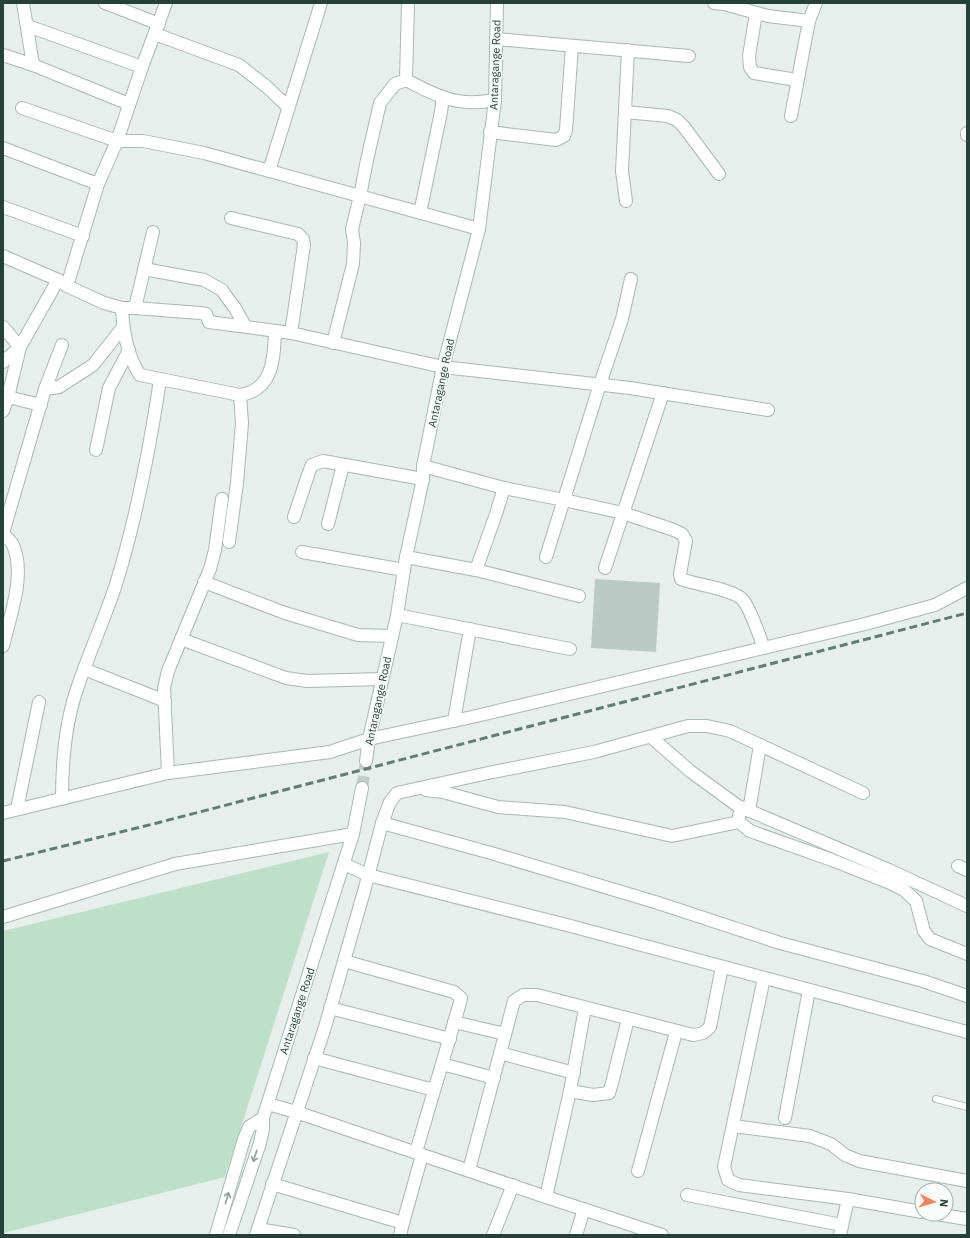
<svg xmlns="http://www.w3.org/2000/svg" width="970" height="1238" font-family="'IBM Plex Sans',sans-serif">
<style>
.green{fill:#bfe0c8}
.building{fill:#bbcac4}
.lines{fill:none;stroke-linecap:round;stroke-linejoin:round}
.secondary-tunnel{stroke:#bfccc8;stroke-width:12;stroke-dasharray:12 6;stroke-linecap:butt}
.lane-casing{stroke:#a8b8b2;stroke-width:8}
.street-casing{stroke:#a8b8b2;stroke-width:14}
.secondary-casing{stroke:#a4bbb3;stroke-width:14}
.lane{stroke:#fff;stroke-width:6}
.street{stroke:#fff;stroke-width:12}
.secondary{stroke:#fff;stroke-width:12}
.rail{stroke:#5f7d75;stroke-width:3;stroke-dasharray:8 4;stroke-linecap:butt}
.oneway{stroke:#92a09c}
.labels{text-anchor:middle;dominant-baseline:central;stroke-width:3.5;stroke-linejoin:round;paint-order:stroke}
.street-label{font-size:11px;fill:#24423a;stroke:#f7fbf9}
</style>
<rect width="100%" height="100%" fill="#e6efeb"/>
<polygon class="green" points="329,852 225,1177 3,1233 3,931"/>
<polygon class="building" points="595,579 660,583 656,652 591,648"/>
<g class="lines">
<polyline class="secondary-tunnel" points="362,788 366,761"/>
<g class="lane-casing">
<polyline id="lane" points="936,1099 967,1107"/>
</g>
<g class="street-casing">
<g id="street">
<polyline points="23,3 33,65"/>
<polyline points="105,3 159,24"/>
<polyline points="714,3 724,4 768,16 809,21"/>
<polyline points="756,13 749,56 750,67 754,73 797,80"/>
<polyline points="28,26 142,67"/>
<polyline points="155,34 239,65 267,87 288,107"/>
<polyline points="496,39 689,56"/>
<polyline points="3,55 33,65 129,104"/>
<polyline points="406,80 408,3"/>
<polyline points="22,108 117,141 142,67 166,3"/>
<polyline points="625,112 668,116 677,120 684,127 719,174"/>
<polyline points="791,116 809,21 816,3"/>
<polyline points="490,132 556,140 564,136 566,130 572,46"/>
<polyline points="967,133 967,135"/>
<polyline points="3,148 98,184 117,141 143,141 204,153 479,229"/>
<polyline points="269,171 321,3"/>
<polyline points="626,201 622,171 628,50"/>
<polyline points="3,207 83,236"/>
<polyline points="420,213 441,112 443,97"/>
<polyline points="231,218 298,234 303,239 304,245 291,333"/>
<polyline points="3,256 58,280 67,286 104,303 122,308 135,308 200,313 206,314 209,322 291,333 443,367 630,388 768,410"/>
<polyline points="144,269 204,280 222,290 226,296 235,308 245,326"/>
<polyline points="67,286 98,184"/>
<path d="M 122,308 C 123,330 127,356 140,375 L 240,395 C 273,390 274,359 275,331"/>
<polyline points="135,308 153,232"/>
<polyline points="3,327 20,347 8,397 3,411"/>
<path d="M 333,343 L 353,264 L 354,243 L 352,229 L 360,196 L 367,160 L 380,103 L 395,84 L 406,80 C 418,86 430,93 443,97 C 459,103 479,103 495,100"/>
<polyline points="3,362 20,347 58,280"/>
<polyline points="45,389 59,387 93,365 123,327"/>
<polyline points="8,397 41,405"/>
<polyline points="96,450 109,388 129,350"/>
<polyline points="423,466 504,488"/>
<polyline points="294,517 309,472 312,465 323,461 423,479"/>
<polyline points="328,524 343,465"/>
<polyline points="3,533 45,389 62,345"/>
<path d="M 3,533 C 6,537 11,541 13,545 C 26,575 10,616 3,646"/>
<polyline points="229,542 237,483 242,423 240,395"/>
<polyline points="302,552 404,570"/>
<path d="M 406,557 L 476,570 L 496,514 L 504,488 L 564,500 L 623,513 L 674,530 L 682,534 L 686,541 L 680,574 L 681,579 C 696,585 734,589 743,600 C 752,612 758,633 764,648"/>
<polyline points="546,557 600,384 622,319 631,279"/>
<polyline points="605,568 663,393"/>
<polyline points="476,570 579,596"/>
<polyline points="204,582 285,613 358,635 392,636"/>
<polyline points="397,615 570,649"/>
<polyline points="181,639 286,678 307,681 382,679"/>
<polyline points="84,669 165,701"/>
<polyline points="454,721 470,629"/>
<polyline points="651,737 690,771 738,806 889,870 967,906"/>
<polyline points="168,773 164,688 168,671 210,569 215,550 222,499"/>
<polyline points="426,790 443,792 498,807 565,812 672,836 739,822"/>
<path d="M 62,799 C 62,761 65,722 78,686 C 90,650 106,616 117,581 C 137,515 150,447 160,380"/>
<polyline points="17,809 39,702"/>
<polyline points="749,811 760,745"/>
<polyline points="3,813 168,773 330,752 369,739 472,717 865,624 935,605 967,588"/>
<polyline points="739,815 739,822 750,831 832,860 890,883 904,890 916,901 924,931 930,939 967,954"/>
<polyline points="382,823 491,853 655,902 780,943 923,981 967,996"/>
<polyline points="344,864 368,875 567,925 967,1032"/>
<polyline points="958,866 967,870"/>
<polyline points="3,917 175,864 353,834"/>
<polyline points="344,961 454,992 461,998 459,1006 416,1152"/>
<polyline points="764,978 724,1167 728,1180 739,1185 848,1199 922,1212"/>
<polyline points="330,1008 450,1039"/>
<polyline points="454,1022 505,1034"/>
<polyline points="500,1053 574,1073"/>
<polyline points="314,1058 434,1090"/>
<polyline points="442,1064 494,1078"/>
<polyline points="570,1091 593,1095 609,1093 612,1083 628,1019"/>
<polyline points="268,1104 296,1112 546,1197 662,1235"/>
<polyline points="785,1118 809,990"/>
<polyline points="733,1126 810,1136 831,1144 845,1155 859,1161 967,1181"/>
<polyline points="469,1170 514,1001 523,995 537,995 693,1035 703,1033 710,1027 722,967"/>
<polyline points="638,1171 676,1032"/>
<polyline points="272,1184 403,1223 422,1155"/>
<polyline points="687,1195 842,1225"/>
<polyline points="546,1197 570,1091 585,1008"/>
<polyline points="936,1214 967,1219"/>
<polyline points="258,1229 294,1235"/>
<polyline points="256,1235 325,1027 365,888 382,823 390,802 397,793 488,773 594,752 688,726 707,726 730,731 863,793"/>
<polyline points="400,1235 403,1223"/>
<polyline points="493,1235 513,1185"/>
<polyline points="576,1235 584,1209"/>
<polyline points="840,1235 848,1199"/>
</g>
</g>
<g class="secondary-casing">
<g id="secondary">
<polyline points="366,761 369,739 397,615 406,557 423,479 423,466 443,367 479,229 495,100 497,3"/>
<polyline points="216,1235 244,1139 249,1127 263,1118"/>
<polyline points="229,1235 260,1143 263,1129 263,1118 353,834 362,788"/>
</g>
</g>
<use href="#lane" class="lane"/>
<use href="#street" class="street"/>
<use href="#secondary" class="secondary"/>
<polyline class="rail" points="3,861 157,823 967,613"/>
</g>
<defs><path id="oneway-shaft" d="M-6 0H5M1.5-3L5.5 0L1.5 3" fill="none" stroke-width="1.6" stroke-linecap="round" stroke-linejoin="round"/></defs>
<g class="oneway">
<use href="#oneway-shaft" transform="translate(255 1156) rotate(108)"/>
<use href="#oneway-shaft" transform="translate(227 1198) rotate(-74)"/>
</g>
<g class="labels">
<g class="street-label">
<text transform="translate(495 65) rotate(-88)">Antaragange Road</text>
<text transform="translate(441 383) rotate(-78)">Antaragange Road</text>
<text transform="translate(378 701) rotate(-78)">Antaragange Road</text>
<text transform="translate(297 1011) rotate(-72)">Antaragange Road</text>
</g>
</g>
<rect width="970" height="1238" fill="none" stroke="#24423a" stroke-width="8"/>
<g transform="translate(934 1202) rotate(96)"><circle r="19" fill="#f7fbf9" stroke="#a3b1ad"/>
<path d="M0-3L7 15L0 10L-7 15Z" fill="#f4845f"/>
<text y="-6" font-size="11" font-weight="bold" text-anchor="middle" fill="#24423a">N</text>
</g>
</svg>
